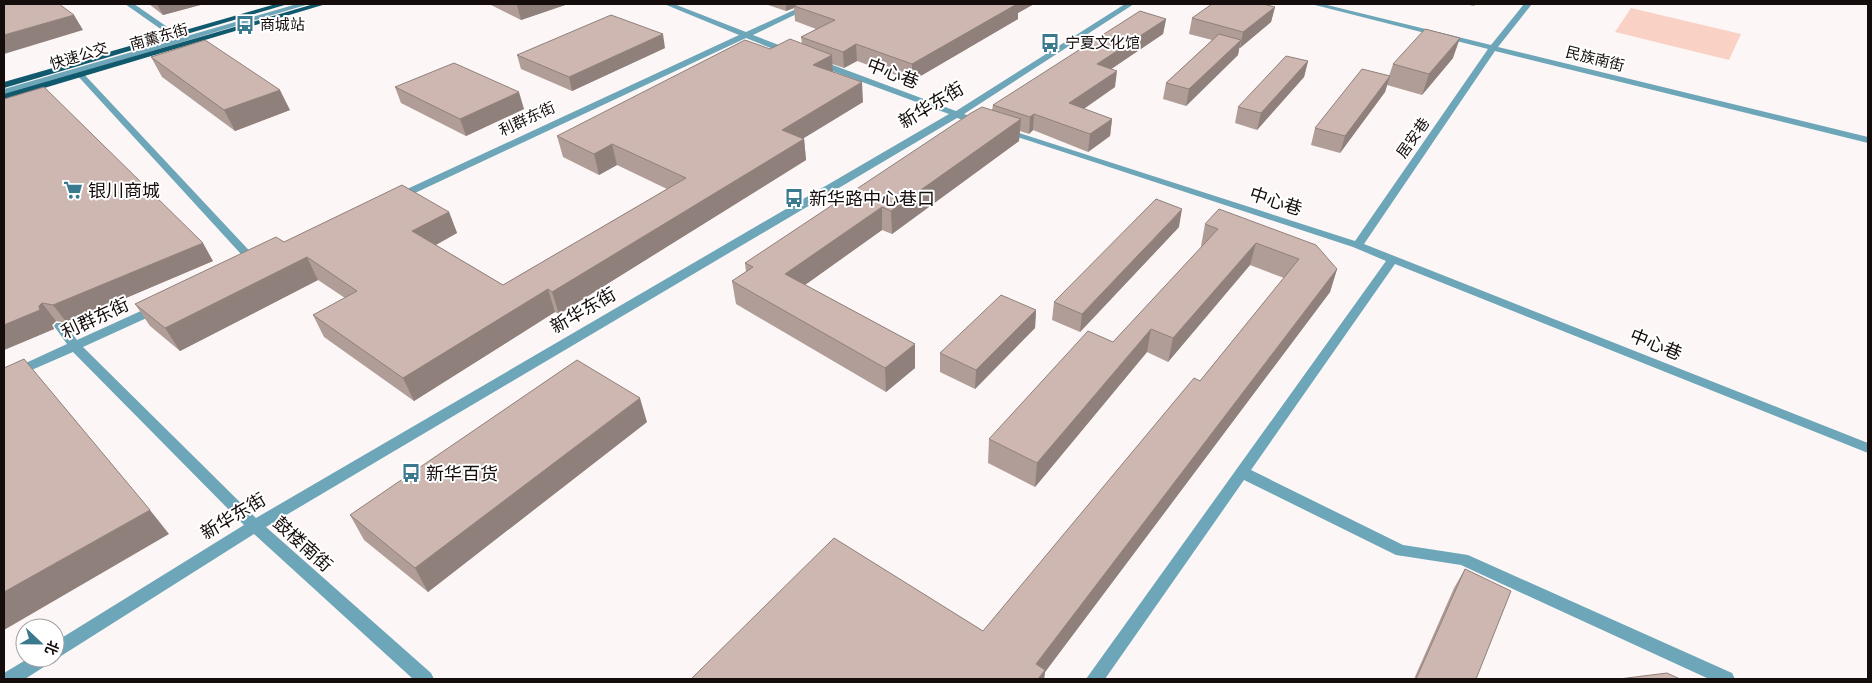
<svg xmlns="http://www.w3.org/2000/svg" width="1872" height="683" font-family="'Work Sans','Noto Sans SC',sans-serif">
<style>
.green{fill:#fad2c5}
.lines{fill:none;stroke-linecap:round;stroke-linejoin:round}
.minor{fill:#6da6b9;fill-rule:evenodd}
.major{fill:#115a6e;fill-rule:evenodd}
.wall{fill:#b09d97}
.shaded-wall{fill:#90807b}
.building{fill:#cdb7b0;stroke:#90807b}
.labels{text-anchor:middle;dominant-baseline:central;stroke-width:4;stroke-linejoin:round;paint-order:stroke}
.far-poi-label{font-size:15px;fill:#150d0b;stroke:#fff;text-anchor:start}
.far-street-label{font-size:15px;fill:#150d0b;stroke:#fff}
.street-label{font-size:18px;fill:#150d0b;stroke:#fff}
.poi-label{font-size:18px;fill:#150d0b;stroke:#fff;text-anchor:start}
</style>
<rect width="100%" height="100%" fill="#fcf7f6"/>
<polygon class="green" points="1631,8 1741,34 1729,60 1615,32"/>
<g class="lines">
<g class="minor">
<polygon points="125,4 134,4 179,35 172,37"/>
<polygon points="297,4 309,4 82,72 259,261 261,263 259,265 251,265 76,74 4,95 4,89"/>
<polygon points="664,4 674,4 746,32 807,4 817,4 753,35 794,51 794,55 788,55 746,38 400,200 392,200 392,196 739,35"/>
<polygon points="1125,4 1134,4 964,114 981,120 981,124 975,124 957,118 266,527 431,673 434,679 413,679 254,534 61,656 55,658 54,658 55,642 244,525 73,352 4,382 4,373 67,344 54,326 56,323 64,323 77,340 154,305 162,305 164,308 162,311 83,347 256,518 949,114 816,65 816,61 822,61 956,111"/>
<polygon points="1311,4 1323,4 1491,45 1524,4 1532,4 1498,47 1868,137 1868,143 1495,51 1364,244 1868,443 1868,453 1395,264 1251,470 1403,545 1468,555 1732,673 1735,679 1709,679 1461,565 1396,555 1244,480 1105,679 1086,679 1386,261 1353,247 999,131 1004,128 1007,129 1355,241 1488,49"/>
<polygon points="29,658 52,658 50,663 25,679 4,679 4,673"/>
</g>
<g class="major">
<polygon points="276,4 288,4 4,88 4,82"/>
<polygon points="314,4 326,4 4,100 4,94"/>
</g>
</g>
<g class="wall">
<polygon points="149,4 204,4 163,15"/>
<polygon points="489,4 568,4 521,20"/>
<polygon points="765,4 1034,4 1018,13 1018,19 912,81 857,61 844,68 832,64 833,72 863,102 804,138 806,160 559,314 555,312 414,401 324,337 313,315 345,298 318,280 180,351 150,326 135,304 284,242 449,212 457,233 436,245 503,285 667,189 617,165 599,175 563,157 557,136 770,49 802,44 801,37 816,29 795,21 794,8 786,11"/>
<polygon points="1465,4 1476,4 1474,6"/>
<polygon points="1275,7 1271,22 1240,48 1239,48 1238,55 1186,106 1163,99 1166,83 1212,40 1189,34 1192,18"/>
<polygon points="1166,19 1163,34 1111,69 1115,87 1084,109 1112,119 1110,136 1088,152 1033,130 1029,134 1020,131 1019,141 892,234 882,230 805,285 915,344 915,368 886,392 736,304 732,281 746,272 745,263 992,110 993,105"/>
<polygon points="665,48 572,91 521,69 517,55"/>
<polygon points="151,57 290,110 235,131 162,77"/>
<polygon points="1453,58 1422,95 1387,85 1385,92 1340,153 1311,145 1315,128 1389,76 1393,64"/>
<polygon points="1308,61 1304,77 1257,130 1235,123 1238,107"/>
<polygon points="395,87 524,109 466,136 401,103"/>
<polygon points="4,99 213,261 67,323 56,321 52,325 54,329 4,350"/>
<polygon points="1205,224 1337,269 1330,292 1045,672 1044,679 691,679 983,631 1200,381 1284,278 1250,265 1168,362 1147,352 1035,487 988,463 989,439 1113,342 1202,247 1201,246"/>
<polygon points="1179,227 1080,332 1052,320 1054,302"/>
<polygon points="1036,310 1035,328 975,389 940,372 940,353"/>
<polygon points="647,422 428,592 364,540 350,515"/>
<polygon points="1465,569 1476,679 1414,679 1454,588"/>
</g>
<g class="shaded-wall">
<polygon points="157,4 204,4 163,15"/>
<polygon points="521,4 568,4 521,20 517,5"/>
<polygon points="786,4 797,4 794,6 794,8 786,11"/>
<polygon points="1012,4 1034,4 1018,13 1018,19 912,81 912,64"/>
<polygon points="1275,7 1271,22 1240,48 1243,32"/>
<polygon points="74,15 83,30 4,54 4,35"/>
<polygon points="1166,19 1163,34 1095,80 1097,64"/>
<polygon points="663,34 665,48 572,91 569,77"/>
<polygon points="1460,38 1453,58 1422,95 1429,74"/>
<polygon points="1241,40 1238,55 1186,106 1189,89"/>
<polygon points="856,44 857,61 844,68 843,52"/>
<polygon points="832,55 833,74 813,65"/>
<polygon points="1308,61 1304,77 1257,130 1261,113"/>
<polygon points="1117,71 1115,87 1067,120 1069,103"/>
<polygon points="1390,76 1385,92 1340,153 1345,136"/>
<polygon points="862,82 863,102 784,150 782,130"/>
<polygon points="280,90 290,110 235,131 224,110"/>
<polygon points="519,92 524,109 466,136 460,119"/>
<polygon points="1034,114 1033,130 1029,134 1030,117"/>
<polygon points="1021,119 1019,141 892,234 891,211"/>
<polygon points="1112,119 1110,136 1088,152 1090,134"/>
<polygon points="804,139 806,160 559,314 552,292"/>
<polygon points="612,144 617,165 599,175 594,154"/>
<polygon points="882,207 882,230 788,297 785,274"/>
<polygon points="1182,209 1179,227 1080,332 1082,314"/>
<polygon points="449,212 457,233 421,253 412,231"/>
<polygon points="203,243 213,261 67,323 53,305"/>
<polygon points="1256,243 1250,265 1168,362 1173,338"/>
<polygon points="307,257 318,280 180,351 165,328"/>
<polygon points="1337,269 1330,292 1045,672 1044,679 1035,679 1036,664"/>
<polygon points="548,289 555,312 414,401 403,378"/>
<polygon points="42,303 56,321 52,325 54,329 4,350 4,325 39,306"/>
<polygon points="1036,310 1035,328 975,389 976,370"/>
<polygon points="1151,329 1147,352 1035,487 1037,463"/>
<polygon points="915,344 915,368 886,392 885,368"/>
<polygon points="640,398 647,422 428,592 415,568"/>
<polygon points="150,510 169,534 4,630 4,592"/>
</g>
<g class="building">
<polygon points="4,4 59,4 74,15 4,35"/>
<polygon points="798,4 1017,4 912,64 856,44 843,52 801,37 835,20 794,6"/>
<polygon points="1212,4 1263,4 1275,7 1243,32 1192,18"/>
<polygon points="1140,11 1166,19 1097,64 1117,71 1069,103 1112,119 1090,134 1034,114 1030,117 993,105"/>
<polygon points="611,15 663,34 569,77 517,55"/>
<polygon points="1425,29 1460,38 1429,74 1393,64"/>
<polygon points="1219,34 1241,40 1189,89 1166,83"/>
<polygon points="790,39 832,55 813,65 862,82 782,130 804,139 552,292 548,289 403,378 313,315 357,291 307,257 165,328 135,304 276,237 284,242 402,185 449,212 412,231 503,285 686,178 612,144 594,154 557,136 745,40 770,49"/>
<polygon points="205,40 280,90 224,110 151,57"/>
<polygon points="1286,56 1308,61 1261,113 1238,107"/>
<polygon points="454,63 519,92 460,119 395,87"/>
<polygon points="1362,69 1390,76 1345,136 1315,128"/>
<polygon points="44,87 203,243 53,305 42,303 39,306 40,310 4,325 4,99"/>
<polygon points="982,107 1021,119 891,211 882,207 785,274 915,344 885,368 732,281 753,267 745,263 971,113"/>
<polygon points="1156,199 1182,209 1082,314 1054,302"/>
<polygon points="1219,209 1316,245 1337,269 1036,664 1045,670 1038,679 691,679 834,538 983,631 1194,378 1200,381 1299,259 1256,243 1173,338 1151,329 1037,463 989,439 1088,331 1113,342 1218,229 1205,224"/>
<polygon points="1001,295 1036,310 976,370 940,353"/>
<polygon points="24,359 150,510 4,592 4,368"/>
<polygon points="577,360 640,398 415,568 350,515"/>
<polygon points="1465,569 1511,591 1476,679 1416,679"/>
<polygon points="1667,673 1680,679 1619,679"/>
</g>
<defs>
<g id="bus-bare" transform="scale(1.5)"><path d="M-5-6H5V4H4V6H2V4H-2V6H-4V4H-5ZM-3.5-4V0h7V-4ZM-3.5 1.2v1.5H-2V1.2ZM2 1.2v1.5H3.5V1.2Z" fill="#3a798e" stroke="#fff" stroke-width="2.5" paint-order="stroke"/></g>
<g id="supermarket-bare" transform="scale(1.5)"><path d="M-6-5.5h2.5l.6 2H6L4.5 2H-2.5L-4.4-4H-6ZM-1.5 3.2a1.3 1.3 0 1 0 .1 0ZM3 3.2a1.3 1.3 0 1 0 .1 0Z" fill="#3a798e" stroke="#fff" stroke-width="2.5" paint-order="stroke"/></g>
</defs>
<g fill-rule="evenodd">
<use href="#bus-bare" x="245" y="25"/>
<use href="#bus-bare" x="1050" y="43"/>
<use href="#supermarket-bare" x="73" y="190"/>
<use href="#bus-bare" x="794" y="198"/>
<use href="#bus-bare" x="411" y="473"/>
</g>
<g class="labels">
<g class="far-poi-label">
<text x="260" y="25">商城站</text>
<text x="1065" y="43">宁夏文化馆</text>
</g>
<g class="far-street-label">
<text transform="translate(159 37) rotate(-16)">南薰东街</text>
<text transform="translate(79 56) rotate(-17)">快速公交</text>
<text transform="translate(1595 59) rotate(14)">民族南街</text>
<text transform="translate(527 119) rotate(-25)">利群东街</text>
<text transform="translate(1413 138) rotate(-55)">居安巷</text>
</g>
<g class="street-label">
<text transform="translate(893 73) rotate(21)">中心巷</text>
<text transform="translate(931 105) rotate(-31)">新华东街</text>
<text transform="translate(1276 201) rotate(18)">中心巷</text>
<text transform="translate(583 310) rotate(-30)">新华东街</text>
<text transform="translate(95 318) rotate(-25)">利群东街</text>
<text transform="translate(1656 344) rotate(22)">中心巷</text>
<text transform="translate(233 516) rotate(-31)">新华东街</text>
<text transform="translate(303 544) rotate(42)">鼓楼南街</text>
</g>
<g class="poi-label">
<text x="88" y="190">银川商城</text>
<text x="809" y="198">新华路中心巷口</text>
<text x="426" y="473">新华百货</text>
</g>
</g>
<rect width="1872" height="683" fill="none" stroke="#150d0b" stroke-width="10"/>
<g transform="translate(40 643) rotate(112)"><circle r="24" fill="#ffffff" stroke="#a19e9d"/>
<path d="M0-4L9 19L0 12L-9 19Z" fill="#3a798e"/>
<text y="-8" font-size="14" font-weight="bold" text-anchor="middle" fill="#150d0b">北</text>
</g>
</svg>
